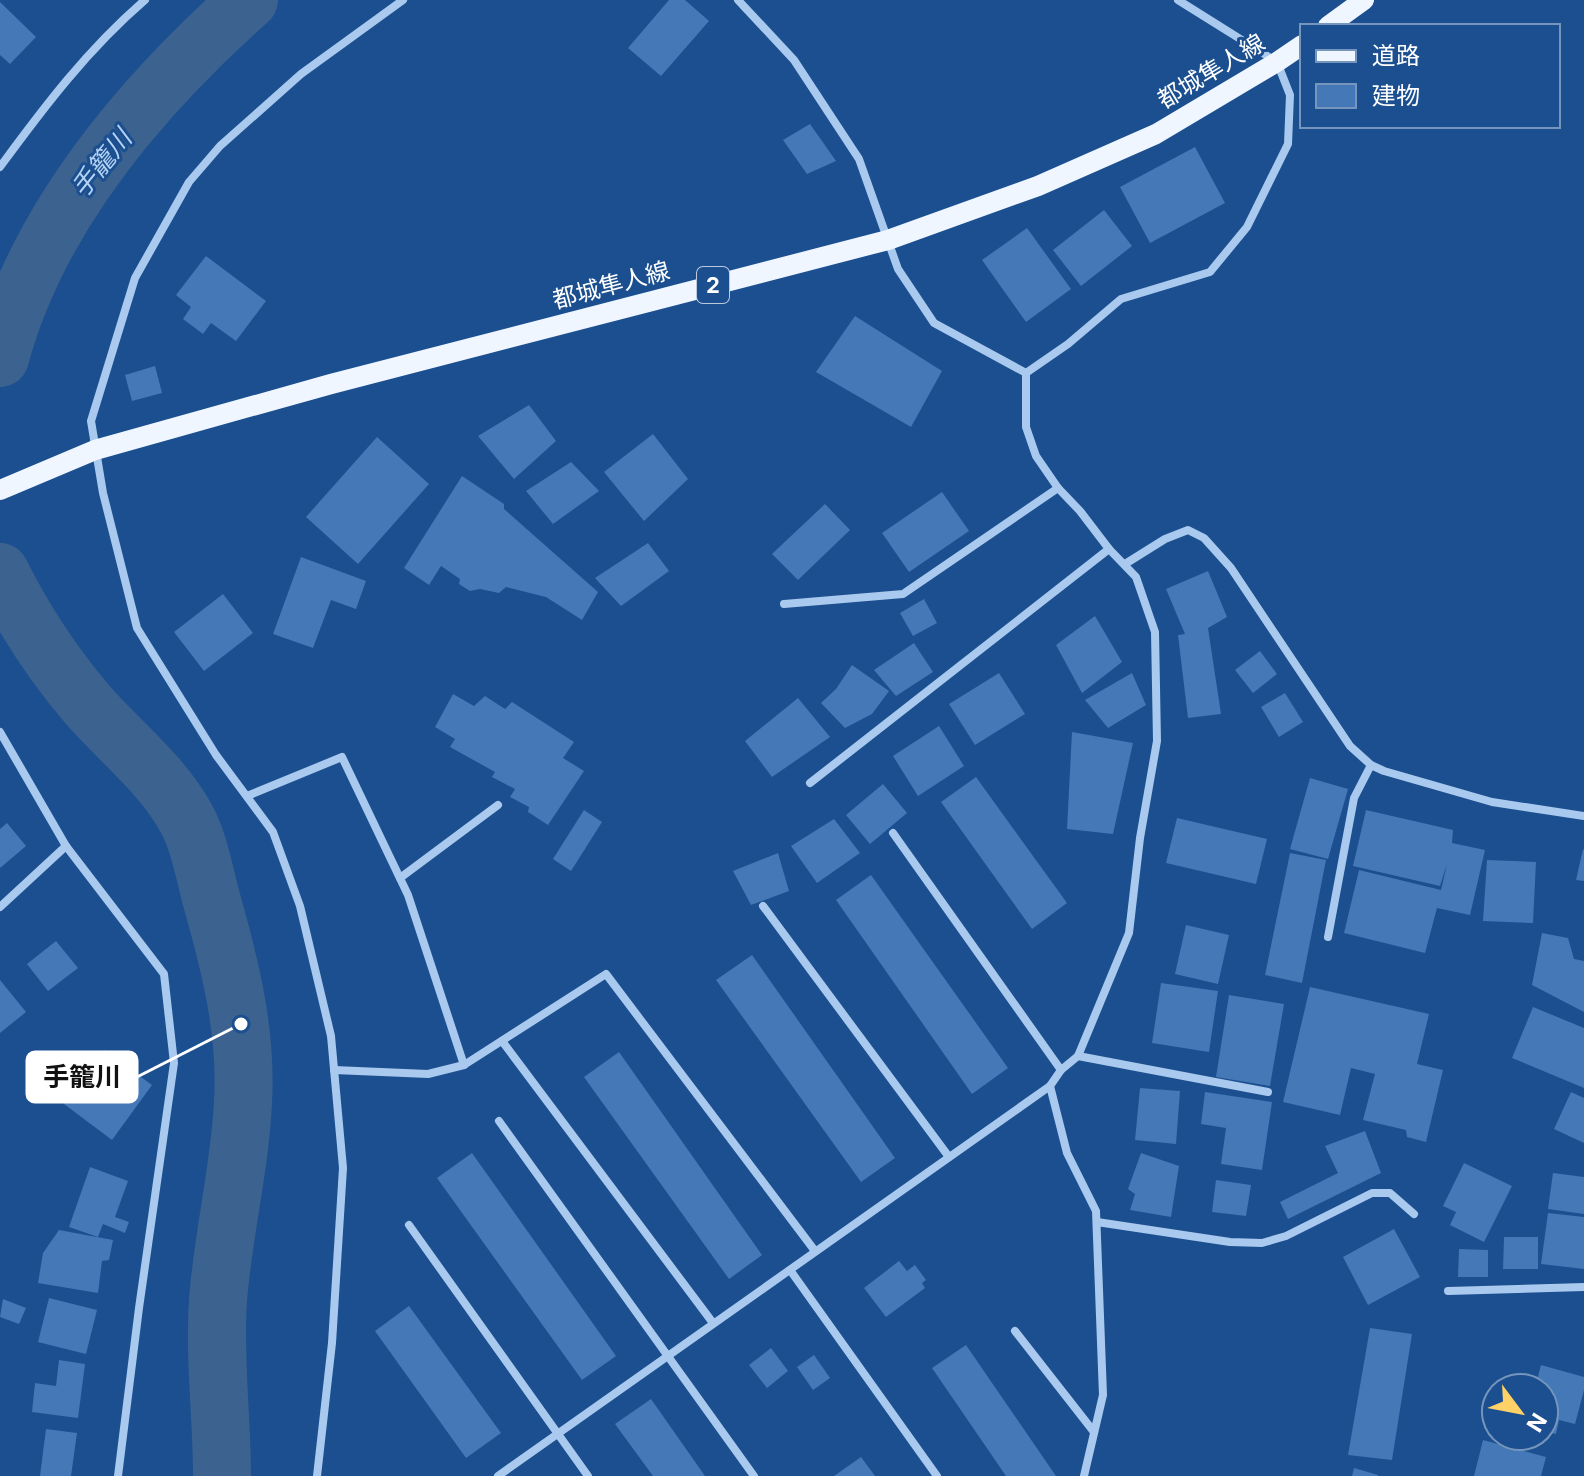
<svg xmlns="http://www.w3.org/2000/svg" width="1584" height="1476" font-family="Inter,'Noto Sans JP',sans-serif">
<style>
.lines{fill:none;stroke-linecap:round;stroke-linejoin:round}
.river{stroke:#3c6290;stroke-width:58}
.building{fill:#4478b7}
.street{stroke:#a9c9ee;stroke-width:8}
.primary{stroke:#f0f6ff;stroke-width:20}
.labels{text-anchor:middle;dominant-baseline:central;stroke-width:6;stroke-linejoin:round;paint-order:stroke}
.shield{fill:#1b4f8f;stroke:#bbcadd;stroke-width:2}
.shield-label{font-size:22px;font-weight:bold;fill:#fff}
.street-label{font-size:24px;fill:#fff;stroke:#1b4f8f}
.water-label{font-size:26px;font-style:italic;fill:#b5d3f5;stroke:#1b4f8f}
.leader{fill:none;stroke:#fff;stroke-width:3}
.callout-dot{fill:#fff;stroke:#1b4f8f;stroke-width:3}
.callout{fill:#fff;stroke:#fff;stroke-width:3}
.callout-label{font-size:26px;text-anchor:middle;font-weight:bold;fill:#111}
</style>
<rect width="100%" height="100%" fill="#1b4f8f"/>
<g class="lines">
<g class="river">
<path d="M 0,358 C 38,216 141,96 249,0"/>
<path d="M 0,572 C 24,620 52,663 87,704 C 119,741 162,774 186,818 C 200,843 205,877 213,905 C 231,969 247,1034 243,1102 C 240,1168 223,1234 218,1300 C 214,1358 222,1418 222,1476"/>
</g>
</g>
<g class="building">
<polygon points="669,0 685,0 709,21 661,76 628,48"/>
<polygon points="0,2 36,37 10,64 0,55"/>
<polygon points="810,124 836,161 807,174 783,140"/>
<polygon points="1195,147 1225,203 1150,243 1120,187"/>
<polygon points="1104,210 1132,246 1081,286 1053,250"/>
<polygon points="1027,228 1071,289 1026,322 982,260"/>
<polygon points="206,256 266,301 236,341 211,323 203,334 183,319 191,307 176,295"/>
<polygon points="855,316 942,371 911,427 816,372"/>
<polygon points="155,366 162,393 132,401 125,375"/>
<polygon points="529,405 556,441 514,479 478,436"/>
<polygon points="653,434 688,479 644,521 604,472"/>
<polygon points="377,437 429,484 358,564 306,517"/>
<polygon points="571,462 599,491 553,524 526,491"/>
<polygon points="462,476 504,504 504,509 598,592 582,620 546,597 506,587 499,593 480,589 470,591 459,584 460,579 441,566 429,585 404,568"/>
<polygon points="942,492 969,531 909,572 882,533"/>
<polygon points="825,504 850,530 798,580 772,554"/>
<polygon points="648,543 669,571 621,606 595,578"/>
<polygon points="301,557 366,581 356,609 331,600 313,648 273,634"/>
<polygon points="1208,571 1227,617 1208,628 1221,714 1188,718 1178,635 1185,634 1166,589"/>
<polygon points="223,594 253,633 204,671 174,632"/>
<polygon points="924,599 937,623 913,636 900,613"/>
<polygon points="1095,616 1122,662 1082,693 1056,645"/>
<polygon points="914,643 933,672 896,696 874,670"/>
<polygon points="1260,651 1277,674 1253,693 1235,670"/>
<polygon points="852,665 889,691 872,714 845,728 821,703 836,689"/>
<polygon points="999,673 1025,714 975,745 949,704"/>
<polygon points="1132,673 1146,705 1108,728 1085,700"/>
<polygon points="1285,693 1303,722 1279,737 1261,707"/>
<polygon points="453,694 474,706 485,696 505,709 512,702 574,742 563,758 584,771 548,825 528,812 529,807 510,797 515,789 492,777 495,772 450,747 455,739 435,727"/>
<polygon points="798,698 830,737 772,777 745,741"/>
<polygon points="939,726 964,766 918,796 893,756"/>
<polygon points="1072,732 1133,743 1113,834 1067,829"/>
<polygon points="976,777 1067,903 1032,929 941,802"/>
<polygon points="1310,778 1348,789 1328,859 1290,849"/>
<polygon points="883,784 907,813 870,844 846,815"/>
<polygon points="584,810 602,822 571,871 553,859"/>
<polygon points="1366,810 1453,830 1452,843 1485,850 1470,915 1437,908 1425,953 1344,933 1359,870 1441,890 1447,864 1440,886 1353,866"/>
<polygon points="1177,818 1267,839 1256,884 1166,863"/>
<polygon points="834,819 860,853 817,883 791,846"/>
<polygon points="7,823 26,846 0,868 0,829"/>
<polygon points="1583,849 1584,850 1584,881 1576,880"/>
<polygon points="778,853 789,891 751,905 733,871"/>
<polygon points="1290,853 1326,860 1302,983 1265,975"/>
<polygon points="1487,860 1536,862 1533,923 1483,921"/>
<polygon points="871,875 1008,1068 972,1094 836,900"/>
<polygon points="1186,925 1229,935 1218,984 1175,974"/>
<polygon points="1542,933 1568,938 1574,959 1584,961 1584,1012 1532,985"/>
<polygon points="56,941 78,968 48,991 27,964"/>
<polygon points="752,955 895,1158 861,1182 716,980"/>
<polygon points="0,980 26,1012 0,1033"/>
<polygon points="1161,983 1218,991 1209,1052 1152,1043"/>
<polygon points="1310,987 1429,1014 1417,1064 1443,1070 1426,1142 1407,1137 1406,1130 1363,1120 1375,1074 1351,1068 1340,1115 1283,1102"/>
<polygon points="1229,995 1284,1004 1270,1086 1216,1077"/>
<polygon points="1533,1007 1584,1028 1584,1088 1512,1058"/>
<polygon points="104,1050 152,1085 112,1140 64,1104"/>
<polygon points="619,1052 762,1255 729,1279 584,1077"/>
<polygon points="1140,1088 1180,1091 1176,1144 1135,1140"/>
<polygon points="1205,1092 1272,1102 1262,1170 1221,1164 1226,1128 1201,1124"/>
<polygon points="1571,1092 1584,1098 1584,1143 1554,1129"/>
<polygon points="1365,1131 1381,1173 1288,1219 1280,1202 1338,1173 1325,1146"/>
<polygon points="472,1153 616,1356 582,1380 437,1178"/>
<polygon points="1141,1153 1179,1166 1171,1217 1130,1210 1135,1194 1128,1189"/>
<polygon points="1464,1163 1512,1186 1484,1242 1450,1225 1456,1212 1443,1206"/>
<polygon points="90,1167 128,1181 115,1217 129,1222 125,1233 103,1224 98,1237 69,1227"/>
<polygon points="1553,1173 1584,1177 1584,1214 1548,1209"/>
<polygon points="1216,1180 1251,1185 1246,1216 1212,1212"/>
<polygon points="1548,1213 1584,1217 1584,1269 1541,1264"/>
<polygon points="1394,1229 1420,1277 1368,1305 1343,1257"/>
<polygon points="59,1230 113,1240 109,1260 102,1261 98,1293 38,1283 43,1253"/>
<polygon points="1504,1237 1538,1237 1538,1269 1503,1269"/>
<polygon points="1459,1249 1488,1250 1488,1277 1458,1277"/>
<polygon points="899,1261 907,1271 915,1265 926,1280 922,1283 925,1288 886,1317 864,1288"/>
<polygon points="49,1298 97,1310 86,1354 38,1342"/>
<polygon points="3,1299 26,1308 19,1324 0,1317"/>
<polygon points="409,1306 501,1433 466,1458 375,1331"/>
<polygon points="1370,1328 1412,1334 1392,1460 1348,1455"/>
<polygon points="966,1345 1056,1476 1006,1476 932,1368"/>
<polygon points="771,1348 788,1371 767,1388 749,1365"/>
<polygon points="814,1355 830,1378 813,1390 797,1367"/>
<polygon points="59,1360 85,1364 78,1418 32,1412 35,1383 56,1386"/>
<polygon points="1541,1365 1584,1377 1584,1390 1575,1424 1559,1420 1556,1434 1544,1431 1544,1388 1535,1388"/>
<polygon points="651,1399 705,1476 653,1476 615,1424"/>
<polygon points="46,1429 77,1433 71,1476 40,1476"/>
<polygon points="1483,1440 1546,1457 1541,1476 1474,1476"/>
<polygon points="861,1457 875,1476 834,1476"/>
<polygon points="1354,1468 1378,1475 1378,1476 1352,1476"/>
</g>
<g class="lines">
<g class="street">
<polyline points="738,0 794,60 859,159 898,269 934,323 1026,373"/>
<path d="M 0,167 C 44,107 88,49 145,0"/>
<polyline points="1125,564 1165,539 1188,530 1204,538 1231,568 1350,746 1371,765 1384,771 1492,802 1584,816"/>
<polyline points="784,604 903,594 1058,488"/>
<polyline points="0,732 66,846 164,974 174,1063 139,1308 118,1476"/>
<polyline points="810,783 1109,549"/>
<polyline points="247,796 342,757 408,895 464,1065"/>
<polyline points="893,833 1061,1070"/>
<polyline points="400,878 498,805"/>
<polyline points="763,906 949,1157"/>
<polyline points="0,907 66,846"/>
<polyline points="1328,937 1354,798 1371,765"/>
<polyline points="502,1041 713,1323"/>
<polyline points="1078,1056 1268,1092"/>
<polyline points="334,1070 428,1074 464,1065 606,974 815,1251"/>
<polyline points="499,1121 754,1476"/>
<polyline points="1097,1222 1230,1242 1262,1243 1286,1236 1372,1193 1390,1193 1414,1214"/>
<polyline points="409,1225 588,1476"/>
<polyline points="790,1270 937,1476"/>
<polyline points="1448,1291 1584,1287"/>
<polyline points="1015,1331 1094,1432"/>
<polyline points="317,1476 332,1343 343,1168 331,1036 300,906 273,832 216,755 137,628 103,493 91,421 135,278 189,182 220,146 301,74 403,0"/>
<polyline points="498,1476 1050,1086"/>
<polyline points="1084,1476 1103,1395 1096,1211 1067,1153 1050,1086 1061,1070 1078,1056 1129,933 1140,838 1157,741 1155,632 1136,577 1109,549 1080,511 1058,488 1036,456 1026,427 1026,373 1068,344 1121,299 1210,272 1247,227 1288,144 1290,95 1277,62 1178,0"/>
</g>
<g class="primary">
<polyline points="1328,26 1364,0"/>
<polyline points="0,490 95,450 331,384 888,240 1038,186 1156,134 1277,62 1302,45"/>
</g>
</g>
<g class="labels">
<rect class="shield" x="697" y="267" width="32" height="36" rx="6"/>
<g class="shield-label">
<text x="713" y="285">2</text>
</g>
<g class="street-label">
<text transform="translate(1211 71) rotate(-31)">都城隼人線</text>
<text transform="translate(611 285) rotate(-15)">都城隼人線</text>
</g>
<g class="water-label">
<text transform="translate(101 163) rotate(-51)">手籠川</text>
</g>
</g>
<path class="leader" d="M241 1024L137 1077"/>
<circle class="callout-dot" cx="241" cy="1024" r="8"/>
<rect class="callout" x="27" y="1052" width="110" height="50" rx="8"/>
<g class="callout-label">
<text x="82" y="1086">手籠川</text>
</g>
<rect x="1300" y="24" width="260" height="104" fill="#1b4f8f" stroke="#7695bc" stroke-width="2"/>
<rect x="1316" y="50" width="40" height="12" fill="#f0f6ff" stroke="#7695bc" stroke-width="2"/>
<text x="1372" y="64" font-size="24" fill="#ffffff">道路</text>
<rect x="1316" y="84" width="40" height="24" fill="#4478b7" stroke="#7695bc" stroke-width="2"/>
<text x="1372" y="104" font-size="24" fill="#ffffff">建物</text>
<g transform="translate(1520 1412) rotate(122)"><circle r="38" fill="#1b4f8f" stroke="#7695bc" stroke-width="2"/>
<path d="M0-6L14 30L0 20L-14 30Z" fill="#ffd166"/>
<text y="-12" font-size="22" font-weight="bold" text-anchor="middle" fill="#ffffff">N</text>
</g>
</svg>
